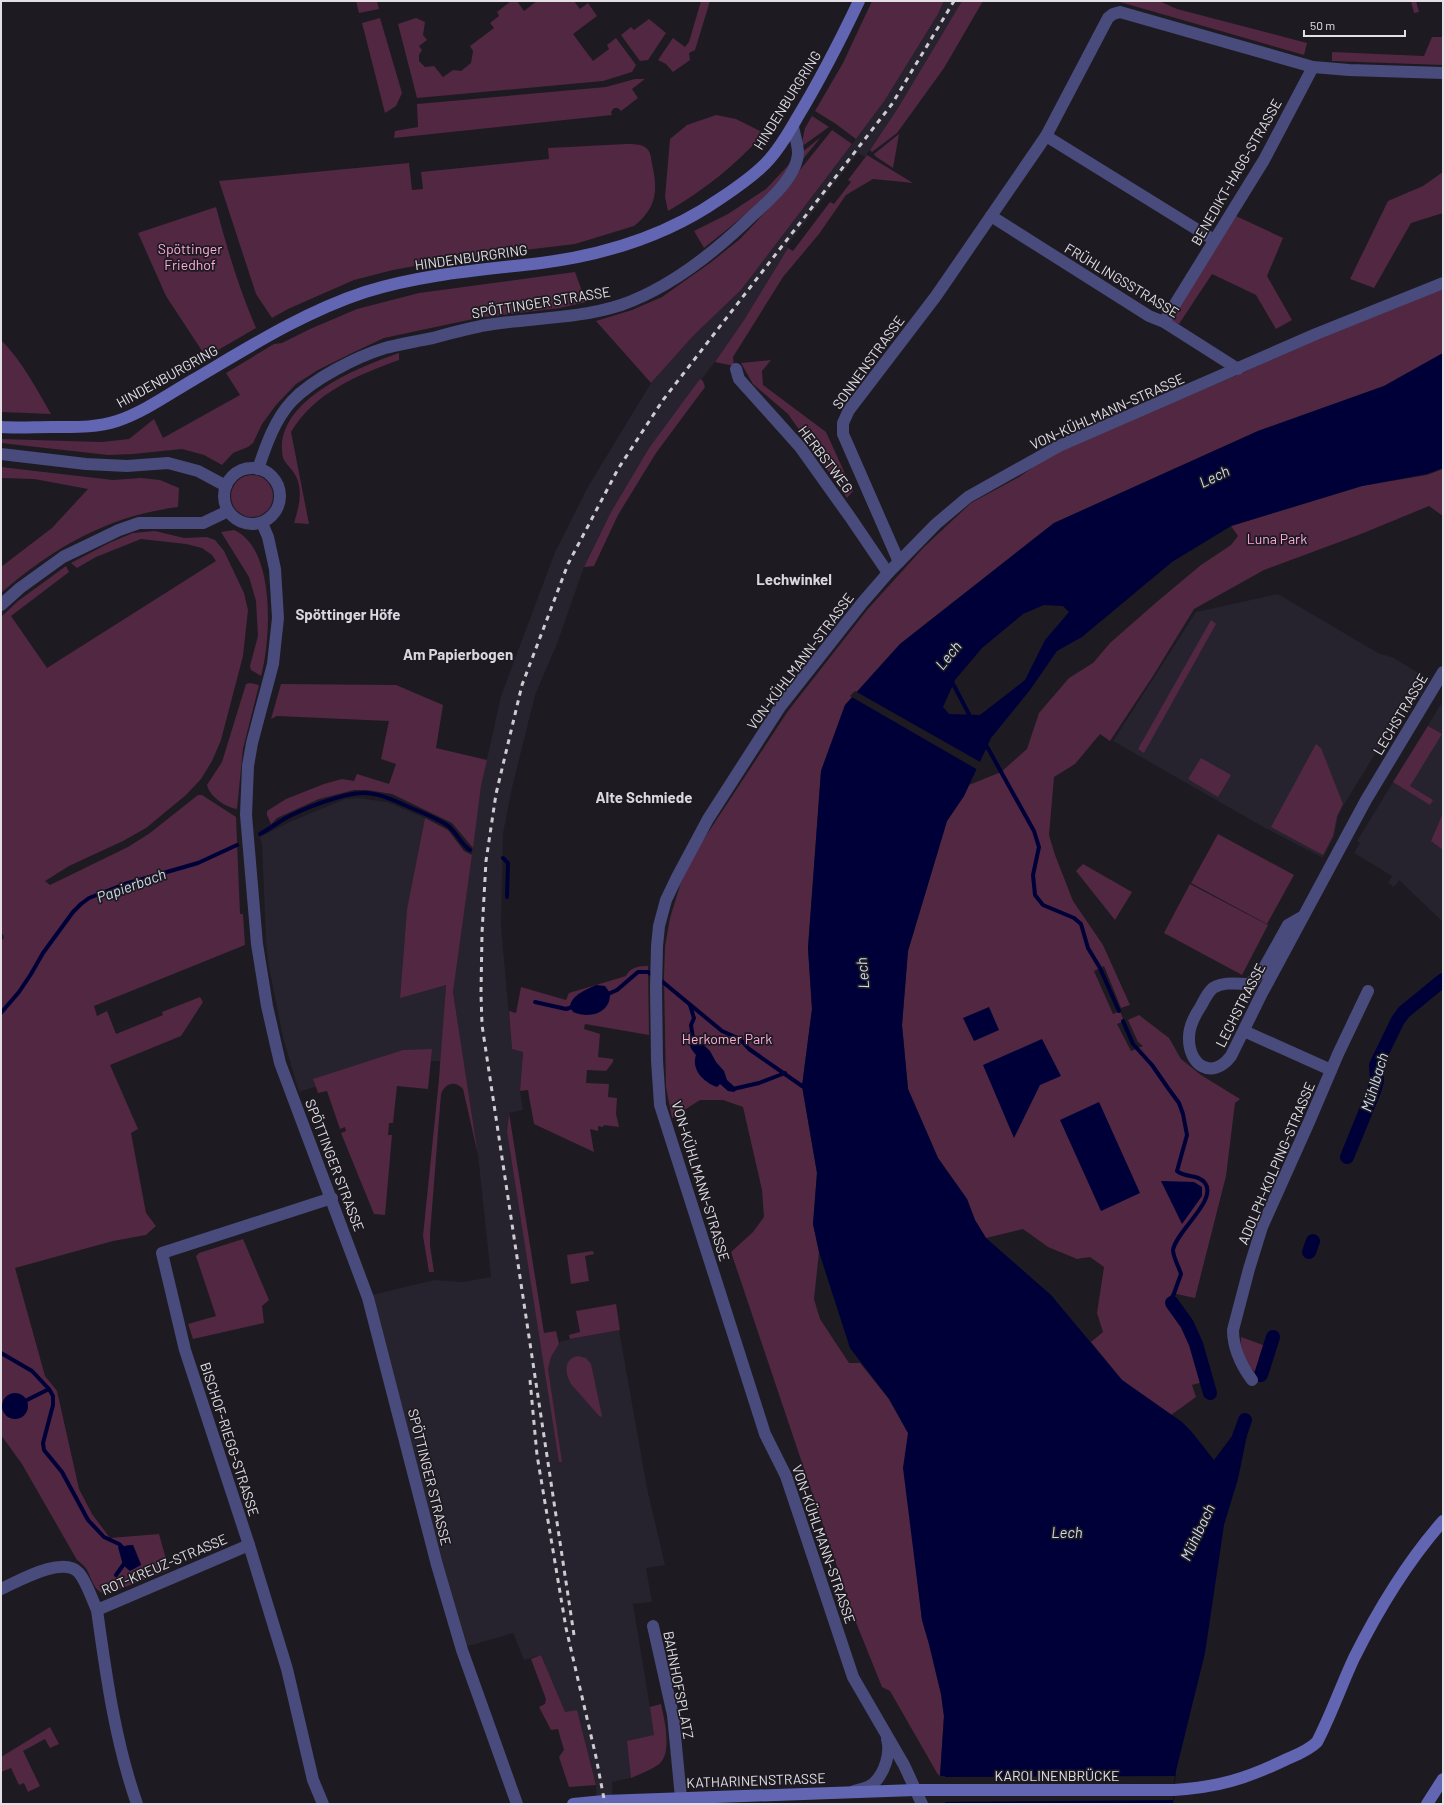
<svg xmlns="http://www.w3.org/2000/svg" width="1444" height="1805" font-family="Barlow,sans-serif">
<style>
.built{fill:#26222e}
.green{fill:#522741;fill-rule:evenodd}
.water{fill:#000038;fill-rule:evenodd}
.pier{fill:#1d1a21}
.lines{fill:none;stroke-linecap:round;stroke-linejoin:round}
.stream{stroke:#000038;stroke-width:4}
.canal{stroke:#000038;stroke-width:14}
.minor{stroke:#484b7b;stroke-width:12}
.secondary{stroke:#6165b2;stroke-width:12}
.rail{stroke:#cdcbd0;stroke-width:3;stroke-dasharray:5 5;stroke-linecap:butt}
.labels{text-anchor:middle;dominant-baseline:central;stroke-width:3.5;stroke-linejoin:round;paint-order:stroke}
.street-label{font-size:14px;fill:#e2e0e5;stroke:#1d1a21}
.park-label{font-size:14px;fill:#ffabdb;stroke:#1d1a21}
.water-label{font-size:15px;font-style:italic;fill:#cedbed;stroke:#1d1a21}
.neighbourhood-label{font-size:15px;font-weight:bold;fill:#d9d6e0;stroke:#1d1a21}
</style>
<rect width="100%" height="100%" fill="#1d1a21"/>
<g class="built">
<polygon points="944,1 962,1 898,108 865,157 858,153 787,246 788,248 744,320 715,362 649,448 611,512 584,567 557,644 535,695 511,792 503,834 501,926 512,1049 523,1051 520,1091 523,1110 509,1113 507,1132 542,1352 551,1357 561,1341 619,1330 647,1488 665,1565 646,1568 652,1602 633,1604 650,1707 661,1704 666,1727 666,1753 659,1764 646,1771 631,1778 612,1782 613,1804 597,1804 596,1785 577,1710 565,1713 541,1655 524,1660 513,1633 465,1647 439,1557 372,1295 434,1280 463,1282 491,1277 478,1155 453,992 481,786 501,696 555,552 589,485 651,383 693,336 741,290 850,147 885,100 938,14"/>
<polygon points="1278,594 1378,653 1394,658 1430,680 1420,696 1398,717 1343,806 1338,816 1334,836 1323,858 1265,828 1113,741 1196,612"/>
<polygon points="1441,704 1443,706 1443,922 1399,880 1394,887 1388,883 1392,876 1354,853 1360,843 1357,841"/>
<polygon points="358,798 387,802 425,818 407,909 400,997 446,984 441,1061 392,1062 299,1092 283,1037 268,962 266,941 262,845 260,837 292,821 345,799"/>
</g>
<g class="green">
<polygon points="356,1 377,1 379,9 359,13"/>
<polygon points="511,1 517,1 524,11 537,1 574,1 580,9 588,3 597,16 573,34 593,61 609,49 607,45 616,38 636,65 632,72 603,81 417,98 398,24 416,18 425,22 423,35 427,40 419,46 422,50 419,55 419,61 425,67 434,66 443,77 453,70 461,71 471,63 473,51 470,46 494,28 490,23 499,16 497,12"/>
<polygon points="701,1 710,1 695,50 689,53 690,60 673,72 666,64 658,60 673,38 685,47 689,42"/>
<polygon points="872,1 944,1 938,14 885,100 856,139 836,124 815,111 843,63"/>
<polygon points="962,1 983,1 944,68 897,133 872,152 870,150 898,108"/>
<polygon points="1121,1 1159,1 1177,9 1307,43 1304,55 1120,2"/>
<polygon points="1411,1 1416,1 1419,12 1414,13"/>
<polygon points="380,18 402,93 396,106 385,113 362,23"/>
<polygon points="649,19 666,33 648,60 640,61 621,35 631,27 634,30"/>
<polygon points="1432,37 1443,37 1443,65 1332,61 1332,52 1424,56"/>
<polygon points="635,79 645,79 632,89 638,98 621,111 618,108 614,108 611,112 612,115 394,138 395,131 418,127 417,104 606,87"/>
<path d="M 716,115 L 736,119 L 764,133 C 736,165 704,190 668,211 L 665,197 L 670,139 L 687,125 Z"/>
<polygon points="812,116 829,127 801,147 805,128"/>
<polygon points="832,130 852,144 741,290 693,336 651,383 596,321 632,310 662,297 710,263 740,239 771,206"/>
<polygon points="899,134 893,168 875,156 874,154"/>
<polygon points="821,137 799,164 801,153"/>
<path d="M 627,144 C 633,144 640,144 645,147 C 651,151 651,158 652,164 C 658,190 657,208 634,226 L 575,244 L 458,258 L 393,270 L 354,280 L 288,309 L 272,318 L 256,294 L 219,181 L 409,163 L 412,190 L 423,189 L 421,172 L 549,159 L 548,148 Z"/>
<polygon points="867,155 913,183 873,179 846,195 819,234 783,277 733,357 734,366 715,362 744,320 788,248 793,251 830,202 834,204 851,182 848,180"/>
<path d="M 796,157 C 790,181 725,231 704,248 L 694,231 L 728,214 L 766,189 Z"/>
<polygon points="1443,172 1443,213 1411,223 1374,288 1350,279 1388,201 1423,186"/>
<path d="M 216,207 C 227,248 239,289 256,328 L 206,357 L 166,296 L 138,233 Z"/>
<polygon points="1236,216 1283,238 1267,276 1292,320 1276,329 1256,295 1212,274 1179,324 1171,320"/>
<polygon points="575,272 586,302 560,308 478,318 384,338 352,353 318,370 296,384 276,405 262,424 253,443 248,447 233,453 222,465 204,455 182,449 133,454 108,455 1,443 1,439 102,442 129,439 154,419 163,438 240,395 226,373 274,344 282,343 310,329 357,309 419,293"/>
<polygon points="1443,288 1443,353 1384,386 1258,431 1054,523 900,644 845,705 821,771 808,948 812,1009 802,1086 817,1173 813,1224 819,1252 814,1299 820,1319 849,1363 860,1363 889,1399 908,1433 915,1558 922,1620 929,1644 941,1694 944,1716 940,1776 937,1773 890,1691 882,1687 855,1620 731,1252 753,1232 764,1217 762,1190 743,1107 723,1100 700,1100 672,1118 666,1087 664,977 665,947 670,918 682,879 694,854 788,711 867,610 924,547 971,503 1019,477 1056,451 1240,374 1318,338"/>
<path d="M 1,340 C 22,361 36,388 51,414 L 1,412 Z"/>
<path d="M 399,353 L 399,360 C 358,375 315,392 291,432 L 309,524 L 294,523 C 299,507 304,488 294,473 C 291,468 285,463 283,458 C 271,401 359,367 399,353 Z"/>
<polygon points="771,360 762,371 763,385 826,432 853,491 847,498 788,414 753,384 741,363"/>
<polygon points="700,379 703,381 705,387 656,453 618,515 594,566 584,567 611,512 649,448"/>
<path d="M 1,467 L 113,480 L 141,478 L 160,480 L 179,488 L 178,507 C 108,516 54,547 1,593 L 1,567 L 52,528 L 88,489 L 34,479 L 1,478 Z"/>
<polygon points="1443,469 1443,516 1429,506 1361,534 1264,570 1194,609 1153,676 1110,741 1100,734 1075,764 1054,777 1049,835 1055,855 1073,901 1103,945 1130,1005 1121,1008 1104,966 1094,971 1113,1014 1120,1011 1124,1021 1117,1024 1131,1051 1143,1046 1138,1042 1128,1020 1139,1015 1169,1038 1181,1059 1201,1075 1240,1099 1235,1103 1226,1176 1195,1298 1172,1293 1168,1299 1186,1325 1195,1345 1203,1382 1192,1385 1196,1397 1171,1415 1122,1380 1091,1342 1103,1332 1097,1313 1104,1267 1090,1257 1077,1259 1048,1247 1023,1229 986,1238 975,1220 967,1199 938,1158 908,1089 902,1025 908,951 947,821 964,796 969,785 1001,772 1027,749 1039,713 1069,678 1093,663 1110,643 1159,600 1201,565 1231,545 1238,536 1231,526 1362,486 1427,475"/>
<circle cx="252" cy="496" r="21"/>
<path d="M 234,530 C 276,548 271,640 261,676 L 251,670 L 250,666 L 258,636 L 256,601 L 249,577 L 221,532 Z"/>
<path d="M 155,531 L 184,538 L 207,537 L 215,540 L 224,551 L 244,593 L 248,610 L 243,656 L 221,740 L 212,761 L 201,779 L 186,795 L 146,828 L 123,841 L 69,866 L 45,881 L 50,885 L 128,847 L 150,833 L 198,795 L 202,795 L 236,817 L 240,914 L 243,914 L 245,945 L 94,1006 L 97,1016 L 107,1011 L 116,1034 L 163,1015 L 162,1012 L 200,997 L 203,1002 L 181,1036 L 110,1065 L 138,1129 L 131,1133 L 146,1213 L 156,1226 L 146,1235 L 113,1241 L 15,1268 L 45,1376 L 57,1391 L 79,1489 L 92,1514 L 110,1538 L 159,1534 L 169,1570 L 107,1594 C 94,1593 92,1579 87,1570 C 85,1566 81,1563 77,1560 L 22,1464 L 1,1435 L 1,941 L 4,938 L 3,934 L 1,935 L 1,617 L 18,601 L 66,566 L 69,572 L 11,616 L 47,668 L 216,561 L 212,555 L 202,548 L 186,544 L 141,539 L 96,557 L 77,568 L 71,563 L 111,542 L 133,533 ZM 126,1545 L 133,1545 L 141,1564 L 140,1566 Z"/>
<polygon points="1211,620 1216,624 1144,753 1138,749"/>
<path d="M 250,683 L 259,685 L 243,749 L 237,809 C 225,807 210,797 207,785 L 222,762 L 246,684 Z"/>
<polygon points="281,684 396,685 443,705 436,748 487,760 481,786 473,848 452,823 392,794 367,790 354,790 319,799 277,818 271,824 267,815 267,811 286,799 324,784 342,779 354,781 357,774 389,784 396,764 381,759 389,721 277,716 271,719"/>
<polygon points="1428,726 1442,734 1410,786 1433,800 1430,805 1393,782"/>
<polygon points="1316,744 1321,748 1343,804 1337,816 1333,836 1323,855 1271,827"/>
<polygon points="1201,758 1231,775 1218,797 1188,779"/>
<polygon points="1443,813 1443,850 1431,841"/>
<path d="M 425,818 L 448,830 L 464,851 L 472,855 L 453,992 L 478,1155 L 463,1089 C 455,1080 445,1083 441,1094 L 430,1234 L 430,1246 L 434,1272 L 429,1272 L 423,1236 L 439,1079 L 446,985 L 400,998 L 407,909 Z"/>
<polygon points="1218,834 1294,875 1267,924 1191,883"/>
<polygon points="1083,864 1132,892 1115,920 1076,871"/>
<polygon points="1190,884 1268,925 1242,975 1164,933"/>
<path d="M 648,966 L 649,1035 L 585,1024 L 584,1029 L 600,1034 L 598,1057 L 613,1059 L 613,1062 L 606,1071 L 587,1070 L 586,1083 L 609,1084 L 608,1097 L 617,1098 L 616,1114 L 619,1127 L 604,1125 L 603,1127 L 598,1126 L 598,1131 L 590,1129 L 594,1152 L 534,1124 L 528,1090 L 520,1091 L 523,1052 L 512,1049 L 509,1011 L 516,1013 L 521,987 L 566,1000 L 569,993 L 626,976 C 630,967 639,966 648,966 Z"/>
<polygon points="432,1049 428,1089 397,1086 393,1123 389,1123 388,1135 392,1135 385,1215 374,1214 341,1133 346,1131 345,1127 340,1129 327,1091 318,1093 313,1079 403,1050"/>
<polygon points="509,1113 544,1333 556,1331 559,1344 551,1357 548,1369 562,1462 559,1462 507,1132"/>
<polygon points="243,1239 269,1300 262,1306 264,1323 193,1339 188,1324 216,1316 196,1256 199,1253"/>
<polygon points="593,1251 594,1254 585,1256 589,1281 571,1284 567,1255"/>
<polygon points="616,1304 620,1330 570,1339 569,1335 580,1332 576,1311"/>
<path d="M 1241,1337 L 1263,1345 L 1255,1372 C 1246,1363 1240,1350 1241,1337 Z"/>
<path d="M 578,1356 L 586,1358 L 591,1364 L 602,1416 L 600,1417 L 571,1384 C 565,1373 563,1359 578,1356 Z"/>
<polygon points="541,1655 565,1712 577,1710 596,1785 569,1787 559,1757 564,1750 558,1729 551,1730 539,1707 545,1704 546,1699 531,1659"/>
<path d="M 661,1704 C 664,1719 673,1753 659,1764 C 651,1770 640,1774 631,1778 L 627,1741 L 654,1735 L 650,1707 Z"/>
<polygon points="50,1727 59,1744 50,1748 45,1739 23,1751 40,1786 28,1792 24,1783 19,1785 11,1768 1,1772 1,1757"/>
</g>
<g class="water">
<path d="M 1443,353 L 1443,468 L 1427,474 L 1362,486 L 1231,526 L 1172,562 L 1082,637 L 1057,651 L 1030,690 L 991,738 L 964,796 L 947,821 L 908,951 L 902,1025 L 908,1089 L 938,1158 L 967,1199 L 975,1220 L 986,1238 L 1051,1295 L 1122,1380 L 1182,1422 L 1191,1431 L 1214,1460 L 1232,1436 L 1234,1430 L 1247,1435 L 1238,1479 L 1224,1525 L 1205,1653 L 1176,1771 L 1173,1804 L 945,1804 L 945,1776 L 940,1776 L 944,1716 L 941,1694 L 929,1644 L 922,1620 L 903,1468 L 908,1433 L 889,1399 L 850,1348 L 819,1252 L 813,1224 L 817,1173 L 802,1086 L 812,1009 L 808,948 L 821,771 L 845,705 L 900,644 L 1054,523 L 1258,431 L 1384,386 ZM 1044,605 L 1063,606 L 1069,612 L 1045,640 L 1025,680 L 980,715 L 949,714 L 943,707 L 955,680 L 982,648 L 1023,614 Z"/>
<path d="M 596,985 L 605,986 L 610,993 C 611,1014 589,1019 573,1012 L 570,1006 C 573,994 586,990 596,985 Z"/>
<polygon points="989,1007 999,1030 974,1041 963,1018"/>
<path d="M 692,1034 L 710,1051 L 716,1062 L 724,1071 L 727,1080 L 737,1089 L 734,1092 L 728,1091 L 720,1084 L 717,1087 C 703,1082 691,1069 696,1055 C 690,1048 687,1043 692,1034 Z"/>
<polygon points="1042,1039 1061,1076 1040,1085 1014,1138 983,1065"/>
<polygon points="1099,1102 1140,1193 1101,1211 1060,1120"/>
<polygon points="1161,1181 1194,1182 1202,1187 1202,1196 1182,1224"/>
<circle cx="15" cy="1406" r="13"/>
<polygon points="133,1545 141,1565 130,1571 123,1565 118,1547"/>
</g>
<g class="pier">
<polygon points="855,691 982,763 978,770 850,696"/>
<polygon points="1175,1776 1173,1800 943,1802 943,1778 939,1777"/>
</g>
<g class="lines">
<g class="stream">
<polyline points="951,680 971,718"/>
<polyline points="985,743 1034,831 1039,847 1033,875 1035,895 1043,905 1074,918 1081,924 1088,948 1100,968 1119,1011"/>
<path d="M 260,834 C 269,829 276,824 284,819 C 302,809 345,792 365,793 C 382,794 396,801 411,808 C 423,813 436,818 447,825 C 457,832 460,844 470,850"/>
<polyline points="503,858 508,863 507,897"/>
<polyline points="606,995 617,990 638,972 648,972 664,983 722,1031 740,1039 749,1049 802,1086 807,1086"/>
<polyline points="535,1002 566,1009 576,1006"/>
<polyline points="690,1005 694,1018 691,1025 693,1038"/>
<polyline points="1,1013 19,992 31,974 43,953 73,912 81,904 89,898 125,884 198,863 237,845"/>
<path d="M 1123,1021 L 1133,1044 L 1152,1065 L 1168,1088 L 1179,1103 L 1183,1114 L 1187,1135 L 1177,1171 C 1185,1178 1199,1174 1205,1183 C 1218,1200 1176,1231 1173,1250 C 1173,1257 1179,1267 1181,1274 L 1172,1299 L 1172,1303"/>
<polyline points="731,1087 733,1089 759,1083 785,1073"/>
<polyline points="1,1353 32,1371 49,1389 53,1396 53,1405 43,1443 44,1450 62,1472 88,1520 104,1537 119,1544 124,1549"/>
<polyline points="27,1400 49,1389"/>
<polyline points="116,1575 126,1561"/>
</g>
<g class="canal">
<polyline points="1347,1157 1374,1091 1377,1081 1376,1065 1398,1020 1404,1012 1443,980"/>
<polyline points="1309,1252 1313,1241"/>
<polyline points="1172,1303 1187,1324 1196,1344 1210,1393"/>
<polyline points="1261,1375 1273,1337"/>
<polyline points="1235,1449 1245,1420"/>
</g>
<g class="minor">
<polyline points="1313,67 1349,70 1443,73"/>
<polyline points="1046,136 1214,240"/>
<polyline points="991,216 1149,316 1164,322 1238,369"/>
<polyline points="736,369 739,379 800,447 850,517 888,573"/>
<polyline points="1,454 86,464 127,466 168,463 198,471 226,486"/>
<circle cx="252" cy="496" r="28"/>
<path d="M 258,469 C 266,445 275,419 292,401 C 313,379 356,357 385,348 C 401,344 417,341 433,338 C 451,333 469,328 487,325 C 531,318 578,319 621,305 C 670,288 715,252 752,216 C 769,201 797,176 798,153 C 798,144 794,134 793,126"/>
<polyline points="262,523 268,537 275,569 278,618 273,664 252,743 248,766 246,815 257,944 267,1006 280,1063 368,1298 437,1565 462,1650 517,1804"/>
<polyline points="899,562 843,434 843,423 849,410 936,296 1046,136 1108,18 1113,14 1120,12 1313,67 1264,160 1164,322"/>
<polyline points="1,605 20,588 63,557 119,530 139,523 203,523 228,511"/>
<path d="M 1302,917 L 1288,925 L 1264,968 L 1250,984 C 1238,984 1224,981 1213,988 C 1208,992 1204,1000 1201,1006 C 1195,1015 1189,1026 1189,1037 C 1188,1065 1212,1081 1231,1056 L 1261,995 L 1366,800 L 1443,672"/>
<polyline points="1244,1031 1331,1070"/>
<path d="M 1252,1380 C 1241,1365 1233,1349 1233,1330 L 1249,1269 L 1262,1227 L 1309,1122 L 1338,1054 L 1368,991"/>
<path d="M 1,1589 C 19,1581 63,1555 79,1573 C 86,1581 92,1599 97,1610 L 249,1545"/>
<path d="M 97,1610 C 106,1675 115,1741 137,1804"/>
<polyline points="653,1626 673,1715 681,1798"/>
<path d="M 854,1791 C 861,1789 869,1788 874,1783 C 885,1772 891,1753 887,1739"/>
<polyline points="323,1804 313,1780 287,1669 249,1545 185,1350 162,1253 332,1198"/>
<polyline points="922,1804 904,1765 853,1677 786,1476 765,1434 660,1105 657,1060 656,988 657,946 659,926 666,900 677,877 708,819 780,707 862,603 888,573 936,524 968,497 1059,446 1316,334 1443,283"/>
</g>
<g class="secondary">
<path d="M 1,427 C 18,428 35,427 52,427 C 74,427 96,428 117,421 C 144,412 169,394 193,380 C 249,347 304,312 365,292 C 422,274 482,270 541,263 C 604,255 668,235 721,198 C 736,188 752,177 765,164 C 778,151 788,134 797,118 C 820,80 840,41 859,1"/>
<path d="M 573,1804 L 604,1801 L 915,1790 L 1174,1790 C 1219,1787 1245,1779 1285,1760 C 1296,1755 1308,1751 1317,1742 C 1331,1715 1341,1686 1354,1658 C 1379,1608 1406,1563 1443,1521"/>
<polyline points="1427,1804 1443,1779"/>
</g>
<g class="rail">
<polyline points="530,1380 537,1455 566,1628 596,1757 605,1804"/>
<polyline points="574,1635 482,1025 481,994 482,933 486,861 496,794 522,685 568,564 618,469 663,400 892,104 954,1"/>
</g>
</g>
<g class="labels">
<g class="street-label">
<text transform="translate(787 100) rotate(-58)">HINDENBURGRING</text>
<text transform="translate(1236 172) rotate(-60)">BENEDIKT-HAGG-STRASSE</text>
<text transform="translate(471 257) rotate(-8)">HINDENBURGRING</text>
<text transform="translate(1122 280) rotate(31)">FRÜHLINGSSTRASSE</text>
<text transform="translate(541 302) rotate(-9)">SPÖTTINGER STRASSE</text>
<text transform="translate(868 362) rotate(-54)">SONNENSTRASSE</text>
<text transform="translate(167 376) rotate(-29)">HINDENBURGRING</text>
<text transform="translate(1107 411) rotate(-24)">VON-KÜHLMANN-STRASSE</text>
<text transform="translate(826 459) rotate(53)">HERBSTWEG</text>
<text transform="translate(800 661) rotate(-53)">VON-KÜHLMANN-STRASSE</text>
<text transform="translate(1400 714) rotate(-59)">LECHSTRASSE</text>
<text transform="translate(1240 1005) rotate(-63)">LECHSTRASSE</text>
<text transform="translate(1276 1163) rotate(-67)">ADOLPH-KOLPING-STRASSE</text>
<text transform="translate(335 1165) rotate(69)">SPÖTTINGER STRASSE</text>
<text transform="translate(701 1181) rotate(73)">VON-KÜHLMANN-STRASSE</text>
<text transform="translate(230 1439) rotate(72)">BISCHOF-RIEGG-STRASSE</text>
<text transform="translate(430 1477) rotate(76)">SPÖTTINGER STRASSE</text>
<text transform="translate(824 1544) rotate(71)">VON-KÜHLMANN-STRASSE</text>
<text transform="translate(164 1564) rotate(-23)">ROT-KREUZ-STRASSE</text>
<text transform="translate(679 1685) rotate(79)">BAHNHOFSPLATZ</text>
<text x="1057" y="1775">KAROLINENBRÜCKE</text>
<text transform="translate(756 1780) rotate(-2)">KATHARINENSTRASSE</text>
</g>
<g class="park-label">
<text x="190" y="248">Spöttinger<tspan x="190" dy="16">Friedhof</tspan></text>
<text x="1277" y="538">Luna Park</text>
<text x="727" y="1038">Herkomer Park</text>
</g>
<g class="water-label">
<text transform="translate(1214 476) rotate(-26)">Lech</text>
<text transform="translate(948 655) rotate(-51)">Lech</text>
<text transform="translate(131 885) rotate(-20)">Papierbach</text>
<text transform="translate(862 973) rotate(-95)">Lech</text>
<text transform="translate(1374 1082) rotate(-73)">Mühlbach</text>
<text x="1067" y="1532">Lech</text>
<text transform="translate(1197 1532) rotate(-65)">Mühlbach</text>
</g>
<g class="neighbourhood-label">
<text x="794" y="579">Lechwinkel</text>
<text x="348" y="614">Spöttinger Höfe</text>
<text x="458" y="654">Am Papierbogen</text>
<text x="644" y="797">Alte Schmiede</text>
</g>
</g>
<rect width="1444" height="1805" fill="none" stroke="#e2e0e5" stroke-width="4"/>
<path d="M1304 30v6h101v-6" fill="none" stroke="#e2e0e5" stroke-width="2"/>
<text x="1310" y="30" font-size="12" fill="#e2e0e5" stroke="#1d1a21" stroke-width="3" paint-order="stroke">50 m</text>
</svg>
